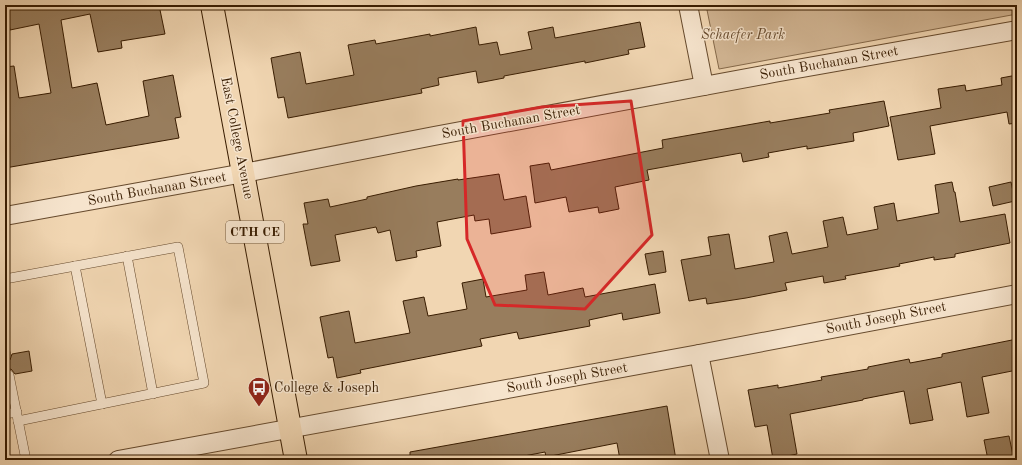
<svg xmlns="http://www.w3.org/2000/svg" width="1022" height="465" font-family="'Old Standard TT',serif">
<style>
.green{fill:#d2b694;stroke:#85694a}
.building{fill:#987d5d;stroke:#381c01}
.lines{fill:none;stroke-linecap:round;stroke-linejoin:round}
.lane-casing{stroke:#664a2d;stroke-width:10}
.street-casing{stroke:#664a2d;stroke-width:20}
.primary-casing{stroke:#381c01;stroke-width:24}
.lane{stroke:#f6e4cd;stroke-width:9}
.street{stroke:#f6e4cd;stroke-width:18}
.primary{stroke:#f1d6b2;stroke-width:22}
.marked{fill:#d62828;fill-opacity:0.2;stroke:#d62828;stroke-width:3;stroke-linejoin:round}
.labels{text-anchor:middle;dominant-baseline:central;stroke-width:3;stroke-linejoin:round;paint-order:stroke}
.shield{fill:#f6e4cd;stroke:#71583e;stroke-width:1}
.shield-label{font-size:13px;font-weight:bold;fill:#381c01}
.park-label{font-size:14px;font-style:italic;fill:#664a2d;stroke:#f6e4cd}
.street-label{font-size:14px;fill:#381c01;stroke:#f6e4cd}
.poi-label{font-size:14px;fill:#381c01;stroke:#f6e4cd;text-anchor:start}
</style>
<rect width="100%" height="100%" fill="#f1d6b2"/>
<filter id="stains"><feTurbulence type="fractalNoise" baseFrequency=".005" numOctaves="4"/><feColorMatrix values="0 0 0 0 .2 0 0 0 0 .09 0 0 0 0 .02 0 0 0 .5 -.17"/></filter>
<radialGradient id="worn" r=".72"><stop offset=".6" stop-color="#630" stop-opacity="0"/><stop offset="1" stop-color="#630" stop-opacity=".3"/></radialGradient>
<polygon class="green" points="706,5 1017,5 1017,14 719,69"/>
<g class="building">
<polygon points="6,5 159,5 165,34 121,41 122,48 98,52 90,14 61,20 72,88 97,83 106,125 149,116 143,81 173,75 181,117 175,118 179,138 5,168 5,67 14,66 19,98 51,93 39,24 10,30"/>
<polygon points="640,22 645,47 628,50 629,54 585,63 585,61 504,76 504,78 478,83 476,71 438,78 439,85 421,89 422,93 288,118 284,97 278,98 271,58 300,52 306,84 354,75 348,45 375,40 376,44 430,34 430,36 476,27 479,45 497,42 500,55 532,49 528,32 553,27 555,38"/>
<polygon points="1017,75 1017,123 1009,124 1007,112 930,126 935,154 898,160 890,117 941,108 938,89 965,85 966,91 1002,85 1001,78"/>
<polygon points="884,101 889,126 853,133 854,141 807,149 807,146 768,153 769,157 743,162 741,153 647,170 649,180 615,187 619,209 599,213 598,207 569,212 566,197 535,203 530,166 549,163 551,170 663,148 662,140 770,121 770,123 830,113 829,110"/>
<polygon points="499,174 504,200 526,196 531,227 491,234 489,219 475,221 474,215 437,222 441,246 416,251 417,257 396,261 390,230 378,233 376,227 335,235 340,261 311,266 303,224 308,224 304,203 328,199 330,207 367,199 367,197 416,186 458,179 458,180"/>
<polygon points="952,182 954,192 955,192 960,222 1005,214 1010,243 955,254 955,257 934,260 934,257 899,264 900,266 845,276 846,279 824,283 823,276 785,283 787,290 746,298 707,304 706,298 689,301 681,260 711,255 708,237 729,234 735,269 774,262 769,236 787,232 792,254 828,247 823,221 843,217 847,235 878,229 874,207 894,203 897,221 939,213 935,185"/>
<polygon points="1011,182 1015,201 993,206 989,187"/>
<polygon points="663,251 666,272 649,275 645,254"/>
<polygon points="544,272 548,295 583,288 585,297 655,284 660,313 623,320 622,313 589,320 590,326 519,339 517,332 480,339 482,346 360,370 361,373 337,378 333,357 328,358 320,317 349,311 355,343 410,333 403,301 424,297 428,316 467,309 462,283 483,279 486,297 527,290 525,275"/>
<polygon points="1017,339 1017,370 982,377 989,413 967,417 961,382 927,389 933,420 910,424 904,391 863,399 863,400 790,414 797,454 773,459 767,425 755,427 748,390 778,385 778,388 822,380 821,377 868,369 868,367 909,359 910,363 942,357 942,354"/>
<polygon points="29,351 32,371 15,374 11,369 5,371 5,361 10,360 12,354"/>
<polygon points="667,406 676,460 620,460 617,443 546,457 545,452 503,460 410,460 410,452"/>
<polygon points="1009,436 1014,460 988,460 984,440"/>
</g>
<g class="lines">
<g class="lane-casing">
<g id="lane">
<polyline points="127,256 153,394"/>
<polyline points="75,266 102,404"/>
<polyline points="5,279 178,247 204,383 18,421"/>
<polyline points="5,351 6,355"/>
<polyline points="9,375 26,460"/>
<polyline points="5,414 17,412"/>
</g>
</g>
<g class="street-casing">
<g id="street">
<polyline points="688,5 704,86"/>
<polyline points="5,216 244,173 434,136 774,73 1017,30"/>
<polyline points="699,354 720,460"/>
<polyline points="118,460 699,354 1017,294"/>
</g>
</g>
<g class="primary-casing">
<polyline id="primary" points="212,5 296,460"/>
</g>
<use href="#lane" class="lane"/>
<use href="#street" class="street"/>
<use href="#primary" class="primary"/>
</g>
<path class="marked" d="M 631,101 L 652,235 L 585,309 L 495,305 L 467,239 L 463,121 L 542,107 Z"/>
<defs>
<g id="bus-pin" transform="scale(1.15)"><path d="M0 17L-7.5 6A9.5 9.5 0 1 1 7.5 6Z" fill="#8f2418" stroke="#f6e4cd"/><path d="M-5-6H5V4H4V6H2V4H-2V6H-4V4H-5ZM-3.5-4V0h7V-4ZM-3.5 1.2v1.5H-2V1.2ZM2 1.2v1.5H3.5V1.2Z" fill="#fff"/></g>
</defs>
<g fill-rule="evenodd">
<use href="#bus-pin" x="259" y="388"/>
</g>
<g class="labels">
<rect class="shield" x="226" y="221" width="58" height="22" rx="3"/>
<g class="shield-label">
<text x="255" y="232">CTH CE</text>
</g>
<g class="park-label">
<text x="743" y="35">Schaefer Park</text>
</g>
<g class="street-label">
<text transform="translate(829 63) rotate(-10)">South Buchanan Street</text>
<text transform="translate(511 122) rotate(-10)">South Buchanan Street</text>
<text transform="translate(237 138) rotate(79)">East College Avenue</text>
<text transform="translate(157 189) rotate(-10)">South Buchanan Street</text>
<text transform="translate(886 318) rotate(-11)">South Joseph Street</text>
<text transform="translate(567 378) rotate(-10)">South Joseph Street</text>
</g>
<g class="poi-label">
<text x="274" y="388">College &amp; Joseph</text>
</g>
</g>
<rect width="1022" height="465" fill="none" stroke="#f1d6b2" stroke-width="20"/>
<rect x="6" y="6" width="1010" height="453" fill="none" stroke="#381c01" stroke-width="2"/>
<rect x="10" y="10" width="1002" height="445" fill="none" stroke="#381c01"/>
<rect width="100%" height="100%" filter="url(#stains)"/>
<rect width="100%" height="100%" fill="url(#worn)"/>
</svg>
